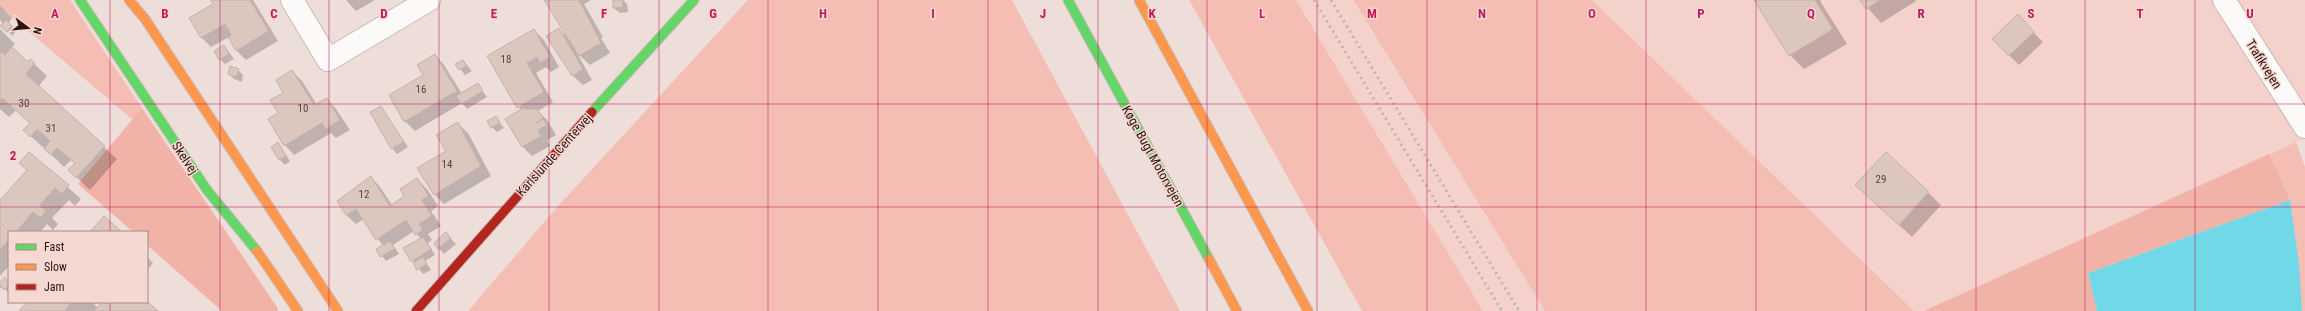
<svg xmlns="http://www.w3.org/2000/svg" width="2305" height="311" font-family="'Roboto Condensed',sans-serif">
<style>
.built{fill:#f4d1cb}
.green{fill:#f4beb4}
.forest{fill:#f1b3a7}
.water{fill:#71d8e7}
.shadow{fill:#0003;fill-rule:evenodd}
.building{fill:#dcc7bf;stroke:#c4b1aa}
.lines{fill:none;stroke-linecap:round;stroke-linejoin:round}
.street-casing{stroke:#cdb9b5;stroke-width:24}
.fast-casing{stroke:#cdb9b5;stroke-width:11}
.slow-casing{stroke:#cdb9b5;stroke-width:11}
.jam-casing{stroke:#cdb9b5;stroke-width:11}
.street{stroke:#fcfaf9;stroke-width:22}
.fast{stroke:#63d668;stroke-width:9}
.slow{stroke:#ff974d;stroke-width:9}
.jam{stroke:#b3261e;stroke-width:9}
.rail{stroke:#bbb5b5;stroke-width:3;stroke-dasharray:2 4;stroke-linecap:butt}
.grid{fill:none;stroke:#c2185b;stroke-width:1;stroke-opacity:0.55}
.labels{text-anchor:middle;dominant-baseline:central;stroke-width:3;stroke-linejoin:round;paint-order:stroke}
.number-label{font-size:11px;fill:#5a423d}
.street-label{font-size:13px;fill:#2d130f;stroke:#f6d8d2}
.grid-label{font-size:13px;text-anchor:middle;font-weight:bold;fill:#c2185b;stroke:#f6d8d2;stroke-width:3;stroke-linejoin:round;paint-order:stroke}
</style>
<rect width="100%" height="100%" fill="#eededa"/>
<g class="built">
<polygon points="1296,0 1352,0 1545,311 1483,311"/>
<polygon points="1592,0 2305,0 2305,138 1924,311 1914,311"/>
</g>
<g class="green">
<polygon points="0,0 70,0 142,108 133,120 0,7"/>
<polygon points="748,0 1012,0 1180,311 468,311 558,206"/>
<polygon points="1189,0 1296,0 1483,311 1362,311"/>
<polygon points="1353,0 1592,0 1914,311 1545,311"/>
<polygon points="2296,142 2305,167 2305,311 2302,311 2290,200 2269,155"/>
</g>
<g class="forest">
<polygon points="142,108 277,307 278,311 222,311 147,245 147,232 133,232 78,184"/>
<polygon points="2269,154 2290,200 2088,273 2097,311 1924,311"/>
</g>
<polygon class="water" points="2290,200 2299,264 2302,311 2097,311 2088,273"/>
<g class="shadow">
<polygon points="212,0 253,0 278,41 246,60 236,50 229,37 211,47 202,38 215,5"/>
<polygon points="346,0 375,0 356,11"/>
<polygon points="545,0 591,0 584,4 603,37 601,38 610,53 590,65 577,53 592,80 583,85 573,76 547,36 559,29 569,39"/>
<polygon points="614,0 623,0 627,4 628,12 620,13 614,8"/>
<polygon points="1755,0 1822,0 1820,1 1847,44 1804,69 1790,55"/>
<polygon points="1861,0 1916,0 1916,1 1881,23"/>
<polygon points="0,6 12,18 8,23 16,31 12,36 0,20"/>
<polygon points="2027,26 2043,42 2019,65 2009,55"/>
<polygon points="0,29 15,44 11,48 28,63 30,60 47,76 38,87 117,159 90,190 69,170 75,164 71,160 64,167 58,161 24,130 30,123 16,110 9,117 0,109"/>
<polygon points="534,30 544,40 559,67 551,72 546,67 536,73 553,102 538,111 547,120 556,135 547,140 550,146 532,156 523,147 521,110 489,57"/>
<polygon points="224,46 234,59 225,64 220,59"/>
<polygon points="435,55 444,65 462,94 477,84 487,97 467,109 462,103 415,131 405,121"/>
<polygon points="463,61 472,71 465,75 457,65"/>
<polygon points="238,70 243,75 242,82 234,79 229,74"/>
<polygon points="292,71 302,81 317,105 327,99 336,109 350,130 336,138 331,133 294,155 285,145 279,113"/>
<polygon points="380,107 408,147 397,154 392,148"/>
<polygon points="496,118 504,128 497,132 492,127"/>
<polygon points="458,124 468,133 491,176 444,204 434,194 447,151"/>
<polygon points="278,144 290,161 285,165 279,159"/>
<polygon points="29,153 81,199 75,206 69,200 52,218 58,224 53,230 47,224 40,232 9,232 9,266 0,276 0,201 28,170"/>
<polygon points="1886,153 1941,205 1912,237 1870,198"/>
<path d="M 371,177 L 380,187 L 392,205 L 406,197 L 401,190 L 417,179 L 427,189 L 438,206 L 431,211 L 441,226 L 428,234 L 432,240 L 428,243 L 435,255 L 425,261 L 431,270 L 423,274 L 404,248 L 421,239 L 414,231 L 393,245 L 399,254 L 386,261 L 377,249 L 383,246 L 364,219 L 356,224 L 346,215 L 338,201 ZM 359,205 L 360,207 L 347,215 L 347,213 Z"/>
<polygon points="446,234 456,244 444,254 435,244"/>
<polygon points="147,257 153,263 149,268 147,267"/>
<polygon points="5,279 9,283 9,293 2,286 0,289 0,283"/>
<polygon points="28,302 96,302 94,304 98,308 101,305 100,302 156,311 20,311"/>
</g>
<g class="building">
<polygon points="211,0 250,0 269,31 236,51 228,37 231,35 225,24 201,38 189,18 213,4"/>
<polygon points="544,0 579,0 601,43 579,56"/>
<polygon points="613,0 622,0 623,7 613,8"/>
<polygon points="1754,0 1815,0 1833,29 1789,56"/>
<polygon points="1860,0 1880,0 1866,9"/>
<polygon points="2018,14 2034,32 2009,56 1992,39"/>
<polygon points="6,20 12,26 7,32 0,26"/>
<polygon points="559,28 583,69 572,76 546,36"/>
<polygon points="534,29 550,57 540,63 537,57 527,63 544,92 517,108 487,56"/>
<polygon points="224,45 229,54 219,60 214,51"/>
<polygon points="12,47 28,62 30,59 35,63 26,74 105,146 76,178 68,170 75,163 57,148 51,155 44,149 50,141 37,129 30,137 23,130 30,123 2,98 0,101 0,51 5,55"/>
<polygon points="435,54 457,91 404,122 389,95 423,75 417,65"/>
<polygon points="463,60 467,66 459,70 455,64"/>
<polygon points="230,66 239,69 236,77 228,74"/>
<polygon points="292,70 314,105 327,98 340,120 326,129 322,123 284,146 268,119 278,113 270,100 283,93 276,80"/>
<polygon points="478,83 483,91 461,104 456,96"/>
<polygon points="381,106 404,142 391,149 370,112"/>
<polygon points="524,107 525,109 537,109 543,118 535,124 543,119 547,125 538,130 541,136 522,147 505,119"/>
<polygon points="496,116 500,123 491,128 487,121"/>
<polygon points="458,122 481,166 434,195 417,168 446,151 436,135"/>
<polygon points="278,142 286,156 279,160 271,147"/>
<polygon points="29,152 69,185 62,194 55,188 40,205 46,211 40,218 33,212 16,232 9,232 9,240 0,250 0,200 27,170 19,163"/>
<polygon points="1886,152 1929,192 1899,225 1855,185"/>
<polygon points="371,176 390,206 404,196 400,189 417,178 429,196 422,200 432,216 419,224 423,230 415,235 406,220 376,240 356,209 346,215 337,201"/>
<polygon points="104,216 122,232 90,232"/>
<polygon points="446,232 451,238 438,249 434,243"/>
<polygon points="423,237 431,249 411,262 403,248"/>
<polygon points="390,241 395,249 380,257 376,249"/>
<polygon points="423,257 427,264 417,270 413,263"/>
<polygon points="5,277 9,285 4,290 0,285 0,282"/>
<polygon points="147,301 158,311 94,311 100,305 99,302"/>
<polygon points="27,302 72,302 64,311 19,311"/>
</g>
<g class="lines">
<g class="street-casing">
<g id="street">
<polyline points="292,0 328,60 429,0"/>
<polyline points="2224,0 2305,127"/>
</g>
</g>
<g class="fast-casing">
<g id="fast">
<polyline points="80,0 207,190 257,251"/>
<polyline points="1068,0 1209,259"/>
<polyline points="592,112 694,0"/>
</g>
</g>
<g class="slow-casing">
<g id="slow">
<polyline points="129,0 145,19 338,311"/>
<polyline points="1139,0 1308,311"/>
<polyline points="257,251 298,311"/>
<polyline points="1209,259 1237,311"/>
</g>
</g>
<g class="jam-casing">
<polyline id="jam" points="416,311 592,112"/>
</g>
<use href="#street" class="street"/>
<use href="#fast" class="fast"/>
<use href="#slow" class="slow"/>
<use href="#jam" class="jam"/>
<g class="rail">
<polyline points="1314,0 1502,311"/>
<polyline points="1331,0 1519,311"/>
</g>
</g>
<path class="grid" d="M 110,0 L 110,232M 220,0 L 220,311M 329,0 L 329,311M 439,0 L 439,311M 549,0 L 549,311M 659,0 L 659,311M 768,0 L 768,311M 878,0 L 878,311M 988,0 L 988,311M 1098,0 L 1098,311M 1207,0 L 1207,311M 1317,0 L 1317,311M 1427,0 L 1427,311M 1537,0 L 1537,311M 1646,0 L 1646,311M 1756,0 L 1756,311M 1866,0 L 1866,311M 1976,0 L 1976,311M 2085,0 L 2085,311M 2195,0 L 2195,311M 0,104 L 2305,104M 0,207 L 2305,207M 110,302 L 110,311"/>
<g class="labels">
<g class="number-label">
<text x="506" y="59">18</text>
<text x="421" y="89">16</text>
<text x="24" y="103">30</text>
<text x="303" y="108">10</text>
<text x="51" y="128">31</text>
<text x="447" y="164">14</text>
<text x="1881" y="179">29</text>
<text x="364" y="194">12</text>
</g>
<g class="street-label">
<text transform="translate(2264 64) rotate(58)">Trafikvejen</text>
<text transform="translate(554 155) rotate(-48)">Karlslunde Centervej</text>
<text transform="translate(1153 156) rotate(61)">Køge Bugt Motorvejen</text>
<text transform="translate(185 158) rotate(56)">Skelvej</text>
</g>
</g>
<g class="grid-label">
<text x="55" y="18">A</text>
<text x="165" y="18">B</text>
<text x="274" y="18">C</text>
<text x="384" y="18">D</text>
<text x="494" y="18">E</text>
<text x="604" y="18">F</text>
<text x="713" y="18">G</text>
<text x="823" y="18">H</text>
<text x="933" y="18">I</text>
<text x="1043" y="18">J</text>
<text x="1152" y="18">K</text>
<text x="1262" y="18">L</text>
<text x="1372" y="18">M</text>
<text x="1482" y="18">N</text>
<text x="1592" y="18">O</text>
<text x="1701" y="18">P</text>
<text x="1811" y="18">Q</text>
<text x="1921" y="18">R</text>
<text x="2031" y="18">S</text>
<text x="2140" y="18">T</text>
<text x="2250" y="18">U</text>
<text x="13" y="160">2</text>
</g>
<rect x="8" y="231" width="140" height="72" fill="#f6d8d2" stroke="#a68984"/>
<rect x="16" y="244" width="20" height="6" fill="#63d668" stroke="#a68984"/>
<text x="44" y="251" font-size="12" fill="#2d130f">Fast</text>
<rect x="16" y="264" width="20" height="6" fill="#ff974d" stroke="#a68984"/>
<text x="44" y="271" font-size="12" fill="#2d130f">Slow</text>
<rect x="16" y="284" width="20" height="6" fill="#b3261e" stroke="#a68984"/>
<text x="44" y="291" font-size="12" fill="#2d130f">Jam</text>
<g transform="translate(28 28) rotate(106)" stroke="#f6d8d2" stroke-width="3" paint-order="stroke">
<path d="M0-3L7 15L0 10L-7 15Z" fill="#2d130f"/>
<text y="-6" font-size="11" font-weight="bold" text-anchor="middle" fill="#2d130f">N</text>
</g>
</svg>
